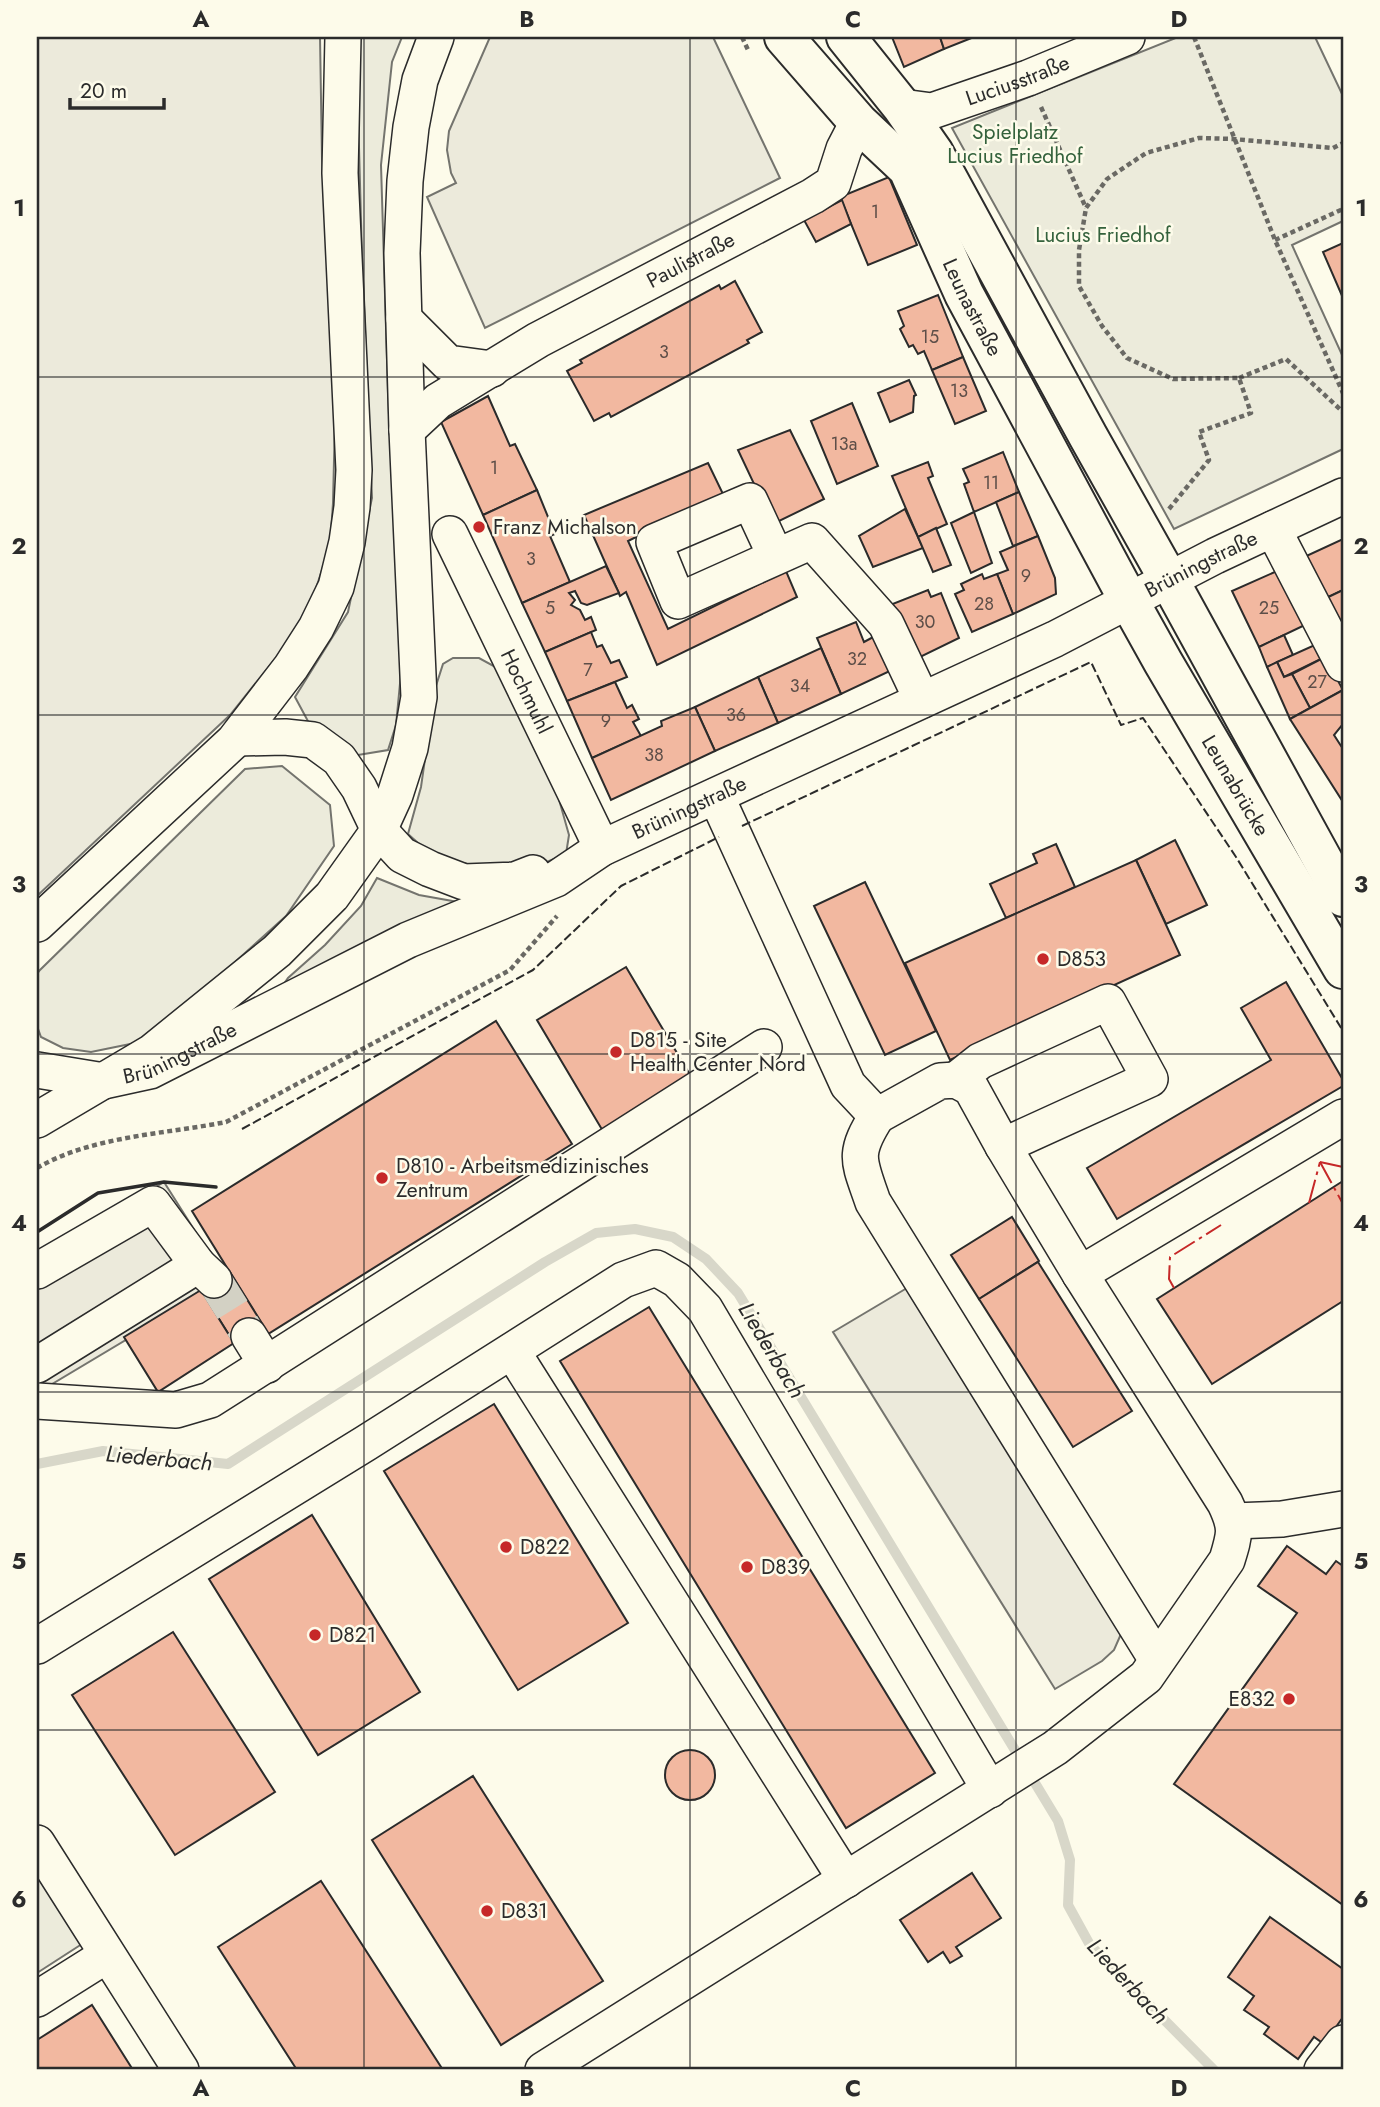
<svg xmlns="http://www.w3.org/2000/svg" width="1380" height="2107" font-family="Jost,sans-serif">
<style>
.green{fill:#ecebdb;stroke:#74746e;stroke-width:2}
.parking{fill:#eceadb;stroke:#74746e;stroke-width:2}
.lines{fill:none;stroke-linecap:round;stroke-linejoin:round}
.stream{stroke:#d8d7c9;stroke-width:10}
.building{fill:#f2b8a0;stroke:#2b2b2b;stroke-width:2}
.minor-tunnel{stroke:#d3d1c4;stroke-width:35;stroke-dasharray:35 18;stroke-linecap:butt}
.minor-casing{stroke:#2b2b2b;stroke-width:38}
.major-casing{stroke:#2b2b2b;stroke-width:42}
.path{stroke:#6a6964;stroke-width:4.5;stroke-dasharray:5 3.5;stroke-linecap:butt}
.minor{stroke:#fdfbea;stroke-width:35}
.major{stroke:#fdfbea;stroke-width:38}
.fence{stroke:#2b2b2b;stroke-width:2;stroke-dasharray:9 3.5;stroke-linecap:butt}
.wall{stroke:#2b2b2b;stroke-width:3.5}
.power{stroke:#c62828;stroke-width:2;stroke-dasharray:24 5 3.5 5;stroke-linecap:butt}
.grid{fill:none;stroke:#2b2b2b;stroke-width:2;stroke-opacity:0.55}
.poi-dot{fill:#c62828;stroke:#fdfbea;stroke-width:2.5}
.labels{text-anchor:middle;dominant-baseline:central;stroke-width:5;stroke-linejoin:round;paint-order:stroke}
.number-label{font-size:18px;fill:#5d4e48}
.street-label{font-size:21px;fill:#2b2b2b;stroke:#fdfbea}
.park-label{font-size:21px;fill:#34623c;stroke:#fdfbea}
.poi-label{font-size:21px;fill:#2b2b2b;stroke:#fdfbea;text-anchor:start}
.water-label{font-size:23px;font-style:italic;fill:#2b2b2b;stroke:#fdfbea}
.neatline{fill:none;stroke:#2b2b2b;stroke-width:2.5}
.grid-label{font-size:23px;text-anchor:middle;font-weight:bold;fill:#2b2b2b}
</style>
<rect width="100%" height="100%" fill="#fdfbea"/>
<g class="green">
<polygon points="356,37 402,37 392,62 381,165 388,393 401,673 396,725 388,750 352,756 317,738 295,697 348,612 372,498 362,257"/>
<polygon points="1178,37 1315,37 1343,96 1343,221 1292,245 1343,357 1343,449 1174,529 952,128"/>
<polygon points="453,658 479,658 501,670 558,796 569,835 566,854 530,869 467,873 437,860 408,834 421,787 435,689 443,664"/>
<polygon points="282,766 330,805 334,846 286,916 194,999 135,1043 91,1052 63,1048 41,1037 37,1026 37,974 40,970 245,769"/>
<polygon points="377,878 419,895 458,902 279,991 288,978 325,945 361,906"/>
<polygon points="37,1866 85,1942 37,1973"/>
</g>
<g class="parking">
<polygon points="37,37 320,37 322,159 335,418 333,503 330,546 307,615 282,650 230,715 37,896"/>
<polygon points="490,37 713,37 780,178 485,328 427,197 456,183 451,173 447,150 449,131"/>
<polygon points="164,1182 224,1277 221,1283 37,1393 37,1258"/>
<polygon points="907,1288 1121,1634 1114,1650 1102,1661 1055,1689 833,1332"/>
</g>
<g class="lines">
<polyline class="stream" points="37,1464 103,1451 228,1464 545,1262 596,1233 635,1229 673,1237 706,1259 738,1293 1058,1821 1070,1860 1068,1905 1090,1945 1214,2070"/>
</g>
<g class="building">
<polygon points="892,37 940,37 944,49 904,67"/>
<polygon points="940,37 974,37 944,49"/>
<polygon points="889,177 917,245 868,265 840,197"/>
<polygon points="842,200 851,224 816,242 804,220"/>
<polygon points="1343,243 1343,298 1323,252"/>
<polygon points="735,281 762,332 747,340 749,343 611,417 609,413 594,421 567,371 582,363 580,360 719,285 721,289"/>
<polygon points="938,295 963,357 932,370 924,351 918,354 913,345 909,347 900,329 904,326 898,311"/>
<polygon points="963,357 986,411 955,424 932,370"/>
<polygon points="909,380 916,395 914,396 913,412 890,422 878,393"/>
<polygon points="488,396 510,446 515,444 537,490 483,515 441,422"/>
<polygon points="852,403 878,466 837,484 811,421"/>
<polygon points="790,430 824,499 773,524 738,450"/>
<polygon points="1003,452 1019,492 974,512 964,484 969,482 963,469"/>
<polygon points="928,462 933,476 928,478 947,524 918,537 892,476"/>
<polygon points="708,463 723,494 628,541 668,629 786,571 797,597 657,665 626,592 620,596 584,515"/>
<polygon points="537,490 555,534 550,536 570,582 522,603 483,515"/>
<polygon points="1019,492 1038,536 1013,546 996,502"/>
<polygon points="905,509 923,548 873,567 859,536"/>
<polygon points="974,512 992,563 971,573 951,523"/>
<polygon points="936,528 951,565 933,572 918,537"/>
<polygon points="1038,536 1055,578 1056,594 1013,614 997,574 1008,570 1000,552"/>
<polygon points="1343,539 1343,590 1322,600 1302,558"/>
<polygon points="606,566 619,593 587,605 581,603 575,591 569,593 575,600 571,605 580,610 585,620 591,617 596,630 545,652 522,603"/>
<polygon points="1277,571 1307,624 1259,647 1232,591"/>
<polygon points="982,574 984,579 997,574 1013,614 972,632 955,594 964,590 961,584"/>
<polygon points="928,590 931,597 941,593 959,638 914,660 890,605"/>
<polygon points="1343,590 1343,638 1322,600"/>
<polygon points="856,622 864,642 877,635 892,670 841,694 817,638"/>
<polygon points="591,632 597,647 602,645 611,663 619,660 627,677 567,701 545,652"/>
<polygon points="1284,635 1293,655 1267,667 1259,647"/>
<polygon points="1317,644 1325,657 1284,677 1277,662"/>
<polygon points="821,648 841,694 778,723 758,677"/>
<polygon points="1325,657 1343,690 1310,708 1292,674"/>
<polygon points="1277,662 1284,677 1292,674 1310,708 1290,719 1267,667"/>
<polygon points="758,677 778,723 715,751 695,707"/>
<polygon points="615,682 627,708 632,705 639,719 633,722 641,736 592,758 567,701"/>
<polygon points="1343,690 1343,724 1334,735 1343,749 1343,802 1290,719"/>
<polygon points="695,707 715,751 611,800 592,758 662,726 661,721"/>
<polygon points="1175,840 1207,905 1166,924 1136,860"/>
<polygon points="1056,844 1075,887 1006,918 990,884 1037,863 1033,854"/>
<polygon points="1136,860 1180,955 950,1060 905,963"/>
<polygon points="865,882 936,1031 885,1055 814,906"/>
<polygon points="626,967 696,1085 607,1138 537,1020"/>
<polygon points="1286,982 1343,1080 1343,1086 1117,1219 1087,1168 1271,1060 1241,1008"/>
<polygon points="496,1021 572,1144 268,1334 192,1211"/>
<polygon points="1343,1181 1343,1301 1212,1384 1157,1299"/>
<polygon points="1012,1217 1039,1261 979,1299 951,1255"/>
<polygon points="1038,1262 1132,1411 1073,1447 979,1299"/>
<polygon points="230,1272 263,1325 234,1343 201,1290"/>
<polygon points="201,1290 234,1343 158,1392 124,1337"/>
<polygon points="649,1307 935,1773 846,1828 560,1361"/>
<polygon points="494,1404 628,1623 518,1690 384,1471"/>
<polygon points="312,1515 420,1692 318,1755 209,1579"/>
<polygon points="1287,1546 1326,1574 1336,1561 1343,1566 1343,1905 1174,1784 1297,1613 1258,1586"/>
<polygon points="173,1632 275,1792 175,1855 72,1695"/>
<circle cx="690" cy="1775" r="25"/>
<polygon points="473,1776 603,1981 501,2045 372,1840"/>
<polygon points="972,1873 1001,1918 956,1947 962,1956 950,1963 943,1952 928,1962 900,1920"/>
<polygon points="321,1881 443,2070 297,2070 218,1947"/>
<polygon points="1270,1917 1343,1969 1343,2017 1324,2044 1314,2037 1298,2059 1264,2034 1269,2027 1244,2010 1254,1996 1228,1977"/>
<polygon points="92,2005 133,2070 37,2070 37,2040"/>
</g>
<g class="lines">
<polyline class="minor-tunnel" points="214,1280 249,1336"/>
<g class="minor-casing">
<g id="minor">
<path id="s1" d="M 902,107 L 932,111 L 1028,78 L 1127,37"/>
<polyline points="404,319 448,363 492,369"/>
<path id="s2" d="M 407,430 L 438,401 L 538,340 L 813,196 L 833,183 L 844,149 L 858,122"/>
<polyline points="1273,529 1343,664"/>
<path id="s3" d="M 450,534 L 602,848"/>
<polyline points="776,557 750,501 654,542 678,601 812,541 886,624 922,700"/>
<polyline points="237,738 285,737 313,740 339,759 359,788 379,830 402,855 430,869 464,882 515,880 533,873"/>
<polyline points="37,924 234,741 291,667 316,628 336,587 347,542 352,507 354,470 340,173 343,37"/>
<path id="s4" d="M 37,1070 L 104,1081 L 150,1071 L 408,940 L 556,879 L 602,848 L 1055,639 L 1215,556 L 1343,496"/>
<polyline points="956,1080 980,1061 1108,1002 1150,1079 1003,1146"/>
<path d="M 877,1116 C 852,1155 859,1161 873,1202 L 1157,1660"/>
<polyline points="37,1120 152,1052 277,951 332,896 379,830 395,795 410,748 419,697 407,430 402,253 405,181 411,127 420,80 436,37"/>
<polyline points="37,1271 153,1204 198,1265 214,1280"/>
<polyline points="1080,1274 1343,1117"/>
<polyline points="249,1336 267,1365"/>
<polyline points="512,1351 846,1880"/>
<polyline points="37,1365 198,1265"/>
<polyline points="37,1401 176,1410 210,1400 764,1047"/>
<polyline points="1234,1521 1282,1519 1343,1509"/>
<polyline points="37,1646 366,1443 623,1280 656,1268 677,1280 705,1309 990,1790"/>
<polyline points="37,1843 181,2070"/>
<polyline points="37,1999 107,1955"/>
<path d="M 543,2070 L 1055,1748 L 1146,1677 L 1227,1560 C 1235,1534 1237,1528 1225,1503 L 1080,1274 L 1003,1146 L 971,1088 L 956,1080 L 940,1081 L 877,1116 L 848,1085 L 716,796"/>
<polyline points="1322,2070 1343,2043"/>
</g>
</g>
<g class="major-casing">
<g id="major">
<path id="s5" d="M 784,37 L 858,122 L 908,169 L 964,294 L 1129,601 L 1163,662 L 1343,969"/>
<polyline points="846,37 902,107 934,153 1088,436 1169,580 1343,897"/>
</g>
</g>
<g class="path">
<polyline points="742,37 749,52"/>
<polyline points="1194,37 1275,240 1343,393"/>
<polyline points="1041,107 1086,208"/>
<polyline points="1275,240 1343,209"/>
<polyline points="1239,378 1286,359 1343,412"/>
<polyline points="1169,509 1209,460 1199,432 1251,413 1239,378 1173,379 1127,358 1102,326 1079,286 1079,250 1086,208 1107,179 1146,153 1199,138 1233,139 1333,148 1343,143"/>
<path d="M 37,1168 C 92,1136 165,1134 226,1122 L 510,970 L 557,916"/>
</g>
<use href="#minor" class="minor"/>
<use href="#major" class="major"/>
<g class="fence">
<polyline points="742,826 1091,662 1121,725 1143,718 1236,857 1343,1031"/>
<polyline points="242,1129 533,970 621,886 719,837"/>
</g>
<polyline class="wall" points="37,1232 98,1193 164,1182 216,1187"/>
<g class="power">
<polyline points="1320,1162 1343,1204"/>
<polyline points="1320,1162 1343,1167"/>
<polyline points="1309,1203 1320,1162"/>
<polyline points="1174,1288 1169,1279 1170,1257 1221,1225"/>
</g>
</g>
<path class="grid" d="M 364,37 L 364,2070M 690,37 L 690,2070M 1016,37 L 1016,2070M 37,377 L 1343,377M 37,715 L 1343,715M 37,1054 L 1343,1054M 37,1392 L 1343,1392M 37,1730 L 1343,1730"/>
<g class="poi-dot">
<circle cx="479" cy="527" r="7"/>
<circle cx="1043" cy="959" r="7"/>
<circle cx="616" cy="1052" r="7"/>
<circle cx="382" cy="1178" r="7"/>
<circle cx="506" cy="1547" r="7"/>
<circle cx="747" cy="1567" r="7"/>
<circle cx="315" cy="1635" r="7"/>
<circle cx="1289" cy="1699" r="7"/>
<circle cx="487" cy="1911" r="7"/>
</g>
<g class="labels">
<g class="number-label">
<text x="875" y="212">1</text>
<text x="930" y="337">15</text>
<text x="664" y="352">3</text>
<text x="959" y="391">13</text>
<text x="844" y="444">13a</text>
<text x="494" y="468">1</text>
<text x="991" y="483">11</text>
<text x="531" y="559">3</text>
<text x="1026" y="576">9</text>
<text x="984" y="604">28</text>
<text x="550" y="608">5</text>
<text x="1269" y="608">25</text>
<text x="925" y="622">30</text>
<text x="857" y="659">32</text>
<text x="588" y="670">7</text>
<text x="1317" y="682">27</text>
<text x="800" y="686">34</text>
<text x="736" y="715">36</text>
<text x="606" y="721">9</text>
<text x="654" y="755">38</text>
</g>
<g class="street-label">
<text stroke="none"><textPath href="#s1" startOffset="121">Luciusstraße</textPath></text>
<text stroke="none"><textPath href="#s2" startOffset="332">Paulistraße</textPath></text>
<text stroke="none"><textPath href="#s5" startOffset="334">Leunastraße</textPath></text>
<text stroke="none"><textPath href="#s4" startOffset="1283">Brüningstraße</textPath></text>
<text stroke="none"><textPath href="#s3" startOffset="175">Hochmuhl</textPath></text>
<text stroke="none"><textPath href="#s5" startOffset="880">Leunabrücke</textPath></text>
<text stroke="none"><textPath href="#s4" startOffset="716">Brüningstraße</textPath></text>
<text stroke="none"><textPath href="#s4" startOffset="149">Brüningstraße</textPath></text>
</g>
<g class="park-label">
<text x="1015" y="132">Spielplatz<tspan x="1015" dy="24">Lucius Friedhof</tspan></text>
<text x="1103" y="235">Lucius Friedhof</text>
</g>
<g class="poi-label">
<text x="493" y="527">Franz Michalson</text>
<text x="1057" y="959">D853</text>
<text x="630" y="1040">D815 - Site<tspan x="630" dy="24">Health Center Nord</tspan></text>
<text x="396" y="1166">D810 - Arbeitsmedizinisches<tspan x="396" dy="24">Zentrum</tspan></text>
<text x="520" y="1547">D822</text>
<text x="761" y="1567">D839</text>
<text x="329" y="1635">D821</text>
<text x="1275" y="1699" text-anchor="end">E832</text>
<text x="501" y="1911">D831</text>
</g>
<g class="water-label">
<text transform="translate(772 1350) rotate(59)">Liederbach</text>
<text transform="translate(159 1458) rotate(5)">Liederbach</text>
<text transform="translate(1128 1981) rotate(47)">Liederbach</text>
</g>
</g>
<rect width="1380" height="2107" fill="none" stroke="#fdfbea" stroke-width="77"/>
<path d="M70 98v10h94v-10" fill="none" stroke="#2b2b2b" stroke-width="3.5"/>
<text x="80" y="98" font-size="21" fill="#2b2b2b" stroke="#fdfbea" stroke-width="5" paint-order="stroke">20 m</text>
<rect x="38" y="38" width="1304" height="2030" class="neatline"/>
<g class="grid-label">
<text x="201" y="27">A</text>
<text x="527" y="27">B</text>
<text x="853" y="27">C</text>
<text x="1179" y="27">D</text>
<text x="19" y="216">1</text>
<text x="1361" y="216">1</text>
<text x="19" y="554">2</text>
<text x="1361" y="554">2</text>
<text x="19" y="892">3</text>
<text x="1361" y="892">3</text>
<text x="19" y="1231">4</text>
<text x="1361" y="1231">4</text>
<text x="19" y="1569">5</text>
<text x="1361" y="1569">5</text>
<text x="19" y="1907">6</text>
<text x="1361" y="1907">6</text>
<text x="201" y="2096">A</text>
<text x="527" y="2096">B</text>
<text x="853" y="2096">C</text>
<text x="1179" y="2096">D</text>
</g>
</svg>
